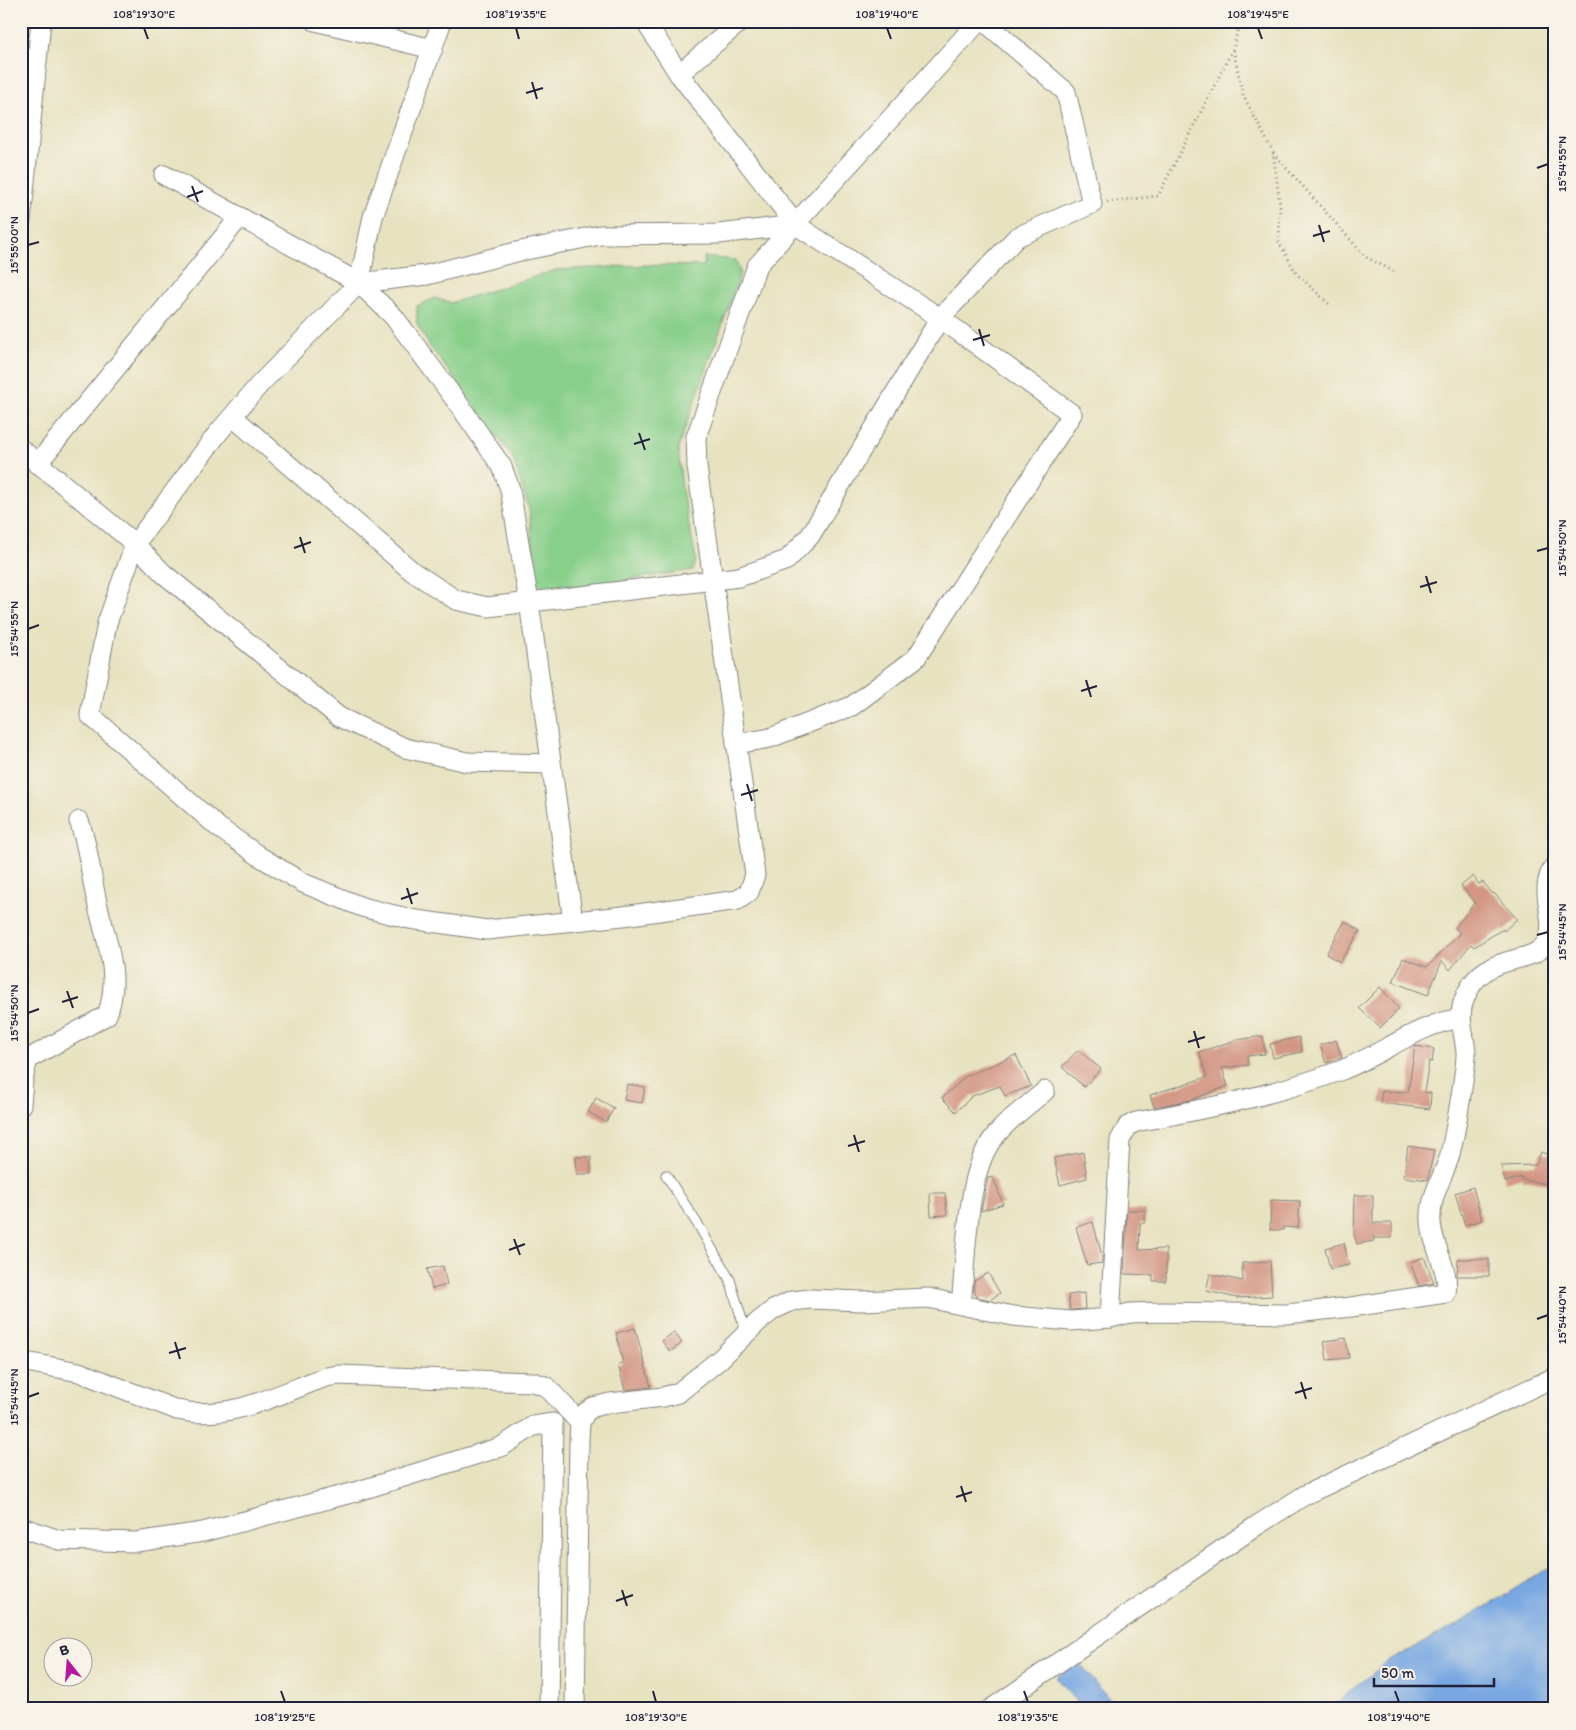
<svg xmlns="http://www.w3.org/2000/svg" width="1576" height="1730" font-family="Itim,sans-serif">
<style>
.green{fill:#88cf8a;stroke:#557862}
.water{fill:#78a7e1;stroke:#4d648e}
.building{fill:#d39684}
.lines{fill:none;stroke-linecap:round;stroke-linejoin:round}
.lane-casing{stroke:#84827e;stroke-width:11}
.street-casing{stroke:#84827e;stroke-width:21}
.path{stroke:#84827e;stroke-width:3;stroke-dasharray:1 4;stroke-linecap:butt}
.lane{stroke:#fff;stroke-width:9}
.street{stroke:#fff;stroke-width:19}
.ticks{fill:none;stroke:#22223b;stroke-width:2}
.neatline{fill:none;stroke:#22223b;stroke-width:2}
.ticks-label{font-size:12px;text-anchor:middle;fill:#22223b}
</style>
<rect width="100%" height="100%" fill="#f7f3e8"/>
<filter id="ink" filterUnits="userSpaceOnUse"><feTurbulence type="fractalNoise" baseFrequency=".02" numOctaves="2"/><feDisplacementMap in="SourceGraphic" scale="10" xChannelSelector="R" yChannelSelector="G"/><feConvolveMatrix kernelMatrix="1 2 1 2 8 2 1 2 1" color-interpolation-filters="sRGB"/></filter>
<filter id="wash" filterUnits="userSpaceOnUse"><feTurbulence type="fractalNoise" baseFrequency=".0096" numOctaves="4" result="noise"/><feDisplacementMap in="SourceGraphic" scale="20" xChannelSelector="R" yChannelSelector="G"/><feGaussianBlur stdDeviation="1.12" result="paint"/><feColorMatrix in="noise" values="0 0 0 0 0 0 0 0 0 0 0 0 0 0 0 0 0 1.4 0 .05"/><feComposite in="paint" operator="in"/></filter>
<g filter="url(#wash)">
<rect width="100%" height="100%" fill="#e7e2c0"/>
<polygon class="green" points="704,257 736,260 740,272 737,284 678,448 682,490 696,560 693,570 546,592 536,581 529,508 512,456 429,345 417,324 417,306 435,298 451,303 556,270 646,265 704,266"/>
<g class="water">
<polygon points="1555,1564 1555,1709 1328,1709 1386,1663 1458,1624"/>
<polygon points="1077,1661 1118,1709 1083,1709 1056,1678"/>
</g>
<g id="blocks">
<g class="building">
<polygon points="1473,876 1479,884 1483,882 1493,894 1494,893 1517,919 1504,931 1503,929 1474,947 1471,944 1450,970 1442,961 1428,995 1393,982 1403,958 1427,967 1460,933 1455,928 1475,902 1461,886"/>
<polygon points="1345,921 1360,931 1340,962 1326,954"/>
<polygon points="1380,987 1399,1009 1380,1028 1359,1008"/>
<polygon points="1263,1036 1265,1054 1247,1056 1248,1065 1222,1068 1228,1086 1191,1100 1154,1107 1150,1095 1207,1077 1199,1052 1236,1040"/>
<polygon points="1299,1037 1302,1052 1273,1058 1270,1044"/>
<polygon points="1336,1040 1342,1058 1326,1063 1320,1045"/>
<polygon points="1415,1046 1434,1049 1432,1062 1429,1061 1424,1092 1431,1093 1430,1109 1380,1103 1382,1091 1408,1092"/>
<polygon points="1078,1050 1101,1069 1084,1087 1062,1067"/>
<polygon points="1016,1055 1031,1086 1005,1096 1000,1086 972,1096 956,1112 942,1098 966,1076"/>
<polygon points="627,1084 645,1087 642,1103 624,1100"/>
<polygon points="596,1098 614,1108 606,1122 588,1112"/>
<polygon points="1408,1146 1434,1150 1428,1180 1404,1177"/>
<polygon points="1083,1152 1087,1178 1060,1185 1054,1158"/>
<polygon points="1541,1152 1555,1157 1555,1185 1522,1180 1522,1177 1505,1182 1501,1166 1536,1165"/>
<polygon points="576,1157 591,1157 591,1174 577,1174"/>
<polygon points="993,1177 1003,1204 981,1211 988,1178"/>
<polygon points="1473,1187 1482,1220 1465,1225 1455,1193"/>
<polygon points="930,1193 945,1193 947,1215 931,1216"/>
<polygon points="1355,1195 1373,1195 1373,1223 1392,1223 1392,1238 1373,1238 1374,1241 1357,1244 1354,1235"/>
<polygon points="1271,1200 1300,1201 1298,1228 1283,1227 1283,1230 1270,1230"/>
<polygon points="1127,1210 1145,1210 1145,1223 1140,1223 1139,1250 1166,1249 1166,1281 1153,1281 1153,1275 1124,1274"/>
<polygon points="1093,1222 1102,1256 1102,1263 1087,1265 1076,1227"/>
<polygon points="1344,1243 1349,1265 1330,1269 1325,1248"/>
<polygon points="1424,1257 1434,1283 1419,1286 1410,1262"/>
<polygon points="1458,1259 1489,1259 1489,1276 1457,1276"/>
<polygon points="1270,1261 1272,1296 1237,1298 1206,1291 1210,1274 1243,1281 1242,1263"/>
<polygon points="443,1266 447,1285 432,1289 427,1269"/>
<polygon points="988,1273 1000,1293 990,1300 977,1297 974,1291 974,1281"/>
<polygon points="1084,1293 1085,1309 1070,1310 1068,1295"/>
<polygon points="635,1328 651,1387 625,1390 618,1365 623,1363 616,1333"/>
<polygon points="674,1332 682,1343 670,1352 662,1341"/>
<polygon points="1346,1338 1349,1358 1327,1360 1324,1341"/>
</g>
</g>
</g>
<g filter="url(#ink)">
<use href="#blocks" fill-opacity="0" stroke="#84827e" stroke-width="1"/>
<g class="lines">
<g class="lane-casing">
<polyline id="lane" points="666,1175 700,1228 730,1280 746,1333"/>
</g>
<g class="street-casing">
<g id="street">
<polyline points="315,21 433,49"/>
<polyline points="442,21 373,217 359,283 259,385 218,433 135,544 107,623 90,715 218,827 259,856 303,883 362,907 410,919 487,930 623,916 738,900 749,892 755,875 697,467 696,437 757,266 979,21"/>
<polyline points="645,21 679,74 796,225 940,318 1017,237 1092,204 1066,92 984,21"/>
<polyline points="679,74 741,21"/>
<polyline points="164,175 359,283 394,317 460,406 502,467 510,489 529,602 573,921"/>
<polyline points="21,221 41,21"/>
<polyline points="359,283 427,275 516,252 600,235 719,234 796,225"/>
<polyline points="233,417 413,572 456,600 488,607 739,577 787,560 810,536 940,318 1072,414 916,658 852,706 770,738 736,744"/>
<polyline points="21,449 135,544 164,574 339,717 405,748 467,762 550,764"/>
<polyline points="37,464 240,217"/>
<path d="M 21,1105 L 23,1080 L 28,1059 L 107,1015 C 123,974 103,934 95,893 C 90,869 88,845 79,821"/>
<path d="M 961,1305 C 966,1261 966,1174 992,1140 C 1006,1121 1027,1106 1045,1091"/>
<path d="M 1110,1318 L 1120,1140 L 1128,1126 L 1136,1122 C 1205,1109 1276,1095 1342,1070 C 1379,1056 1424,1021 1460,1019"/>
<path d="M 21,1361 L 79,1372 L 177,1410 C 230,1422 277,1394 326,1377 L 338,1375 L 533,1382 L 547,1387 L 580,1423"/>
<polyline points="21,1527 59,1540 136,1542 203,1532 355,1492 501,1447 533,1426 553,1423 549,1709"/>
<path d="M 575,1709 L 579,1439 L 580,1423 L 585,1413 L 593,1407 L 610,1403 L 663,1397 L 678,1393 L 719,1360 L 758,1322 L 773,1310 L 792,1301 L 810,1299 L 862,1301 L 928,1298 L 1013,1316 L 1071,1321 L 1110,1318 L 1130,1313 L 1162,1312 L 1287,1314 L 1351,1307 L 1446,1293 C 1451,1271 1429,1241 1431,1216 C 1431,1195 1443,1177 1449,1158 C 1456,1132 1460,1102 1464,1075 C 1465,1068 1466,1060 1466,1053 C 1465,1034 1457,1019 1464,1000 C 1483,947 1535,970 1548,939 C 1558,917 1536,891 1555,865"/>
<polyline points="991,1709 1256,1526 1305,1495 1555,1377"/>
</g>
</g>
<g class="path">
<polyline points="1240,21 1233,49 1243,95 1273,152 1280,205 1279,242 1296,273 1331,306"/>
<polyline points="1273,153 1366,257 1395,272"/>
<polyline points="1107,202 1158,196 1233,49"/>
</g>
<use href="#lane" class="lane"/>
<use href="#street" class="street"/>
</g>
</g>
<path class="ticks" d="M 144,28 L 148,39M 516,28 L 519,39M 887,28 L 891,39M 1258,28 L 1262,39M 532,82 L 537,99M 526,93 L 543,88M 1537,168 L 1548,164M 192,186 L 198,202M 187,197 L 203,191M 1319,225 L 1324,242M 1313,236 L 1330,231M 28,245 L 39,242M 979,329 L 984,346M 973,340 L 990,335M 639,433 L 645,450M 634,444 L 650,439M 300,537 L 305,553M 294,548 L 311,542M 1537,551 L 1548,548M 1426,576 L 1431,593M 1420,587 L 1437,582M 28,629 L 39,625M 1086,680 L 1091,697M 1081,691 L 1097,686M 747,784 L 752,801M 741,795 L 758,790M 407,888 L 412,904M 401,899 L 418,893M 1537,935 L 1548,932M 67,991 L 73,1008M 62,1002 L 78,997M 28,1013 L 39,1009M 1194,1031 L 1199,1048M 1188,1042 L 1205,1037M 854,1135 L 859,1152M 848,1146 L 865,1141M 514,1239 L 520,1255M 509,1250 L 525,1244M 1537,1319 L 1548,1315M 175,1342 L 180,1359M 169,1353 L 186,1348M 1301,1382 L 1306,1399M 1295,1393 L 1312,1388M 28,1397 L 39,1393M 961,1486 L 966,1502M 956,1497 L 972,1492M 622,1590 L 627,1606M 616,1601 L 633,1595M 281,1691 L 285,1702M 653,1691 L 656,1702M 1024,1691 L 1028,1702M 1395,1691 L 1399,1702"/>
<rect width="1576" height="1730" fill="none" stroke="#f7f3e8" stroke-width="55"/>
<g transform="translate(68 1662) rotate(343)"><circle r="24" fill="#f7f3e8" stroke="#a29fa3"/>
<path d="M0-4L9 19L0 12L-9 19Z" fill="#b5179e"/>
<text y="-8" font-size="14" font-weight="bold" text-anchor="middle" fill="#22223b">B</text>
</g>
<path d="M1374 1678v8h120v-8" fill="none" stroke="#22223b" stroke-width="2.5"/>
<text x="1381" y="1678" font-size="15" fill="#22223b" stroke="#f7f3e8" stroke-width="4" paint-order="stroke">50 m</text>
<rect x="28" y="28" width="1520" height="1674" class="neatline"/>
<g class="ticks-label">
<text x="144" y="18">108°19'30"E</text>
<text x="516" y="18">108°19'35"E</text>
<text x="887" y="18">108°19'40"E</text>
<text x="1258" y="18">108°19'45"E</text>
<text transform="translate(1562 164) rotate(-90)" y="4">15°54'55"N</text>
<text transform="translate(14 245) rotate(-90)" y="4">15°55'00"N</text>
<text transform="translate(1562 548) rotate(-90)" y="4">15°54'50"N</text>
<text transform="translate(14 629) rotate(-90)" y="4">15°54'55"N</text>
<text transform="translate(1562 932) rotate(-90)" y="4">15°54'45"N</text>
<text transform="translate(14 1013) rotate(-90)" y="4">15°54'50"N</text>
<text transform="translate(1562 1315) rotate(-90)" y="4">15°54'40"N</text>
<text transform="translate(14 1397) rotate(-90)" y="4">15°54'45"N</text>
<text x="285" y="1721">108°19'25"E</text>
<text x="656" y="1721">108°19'30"E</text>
<text x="1028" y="1721">108°19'35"E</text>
<text x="1399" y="1721">108°19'40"E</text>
</g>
</svg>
